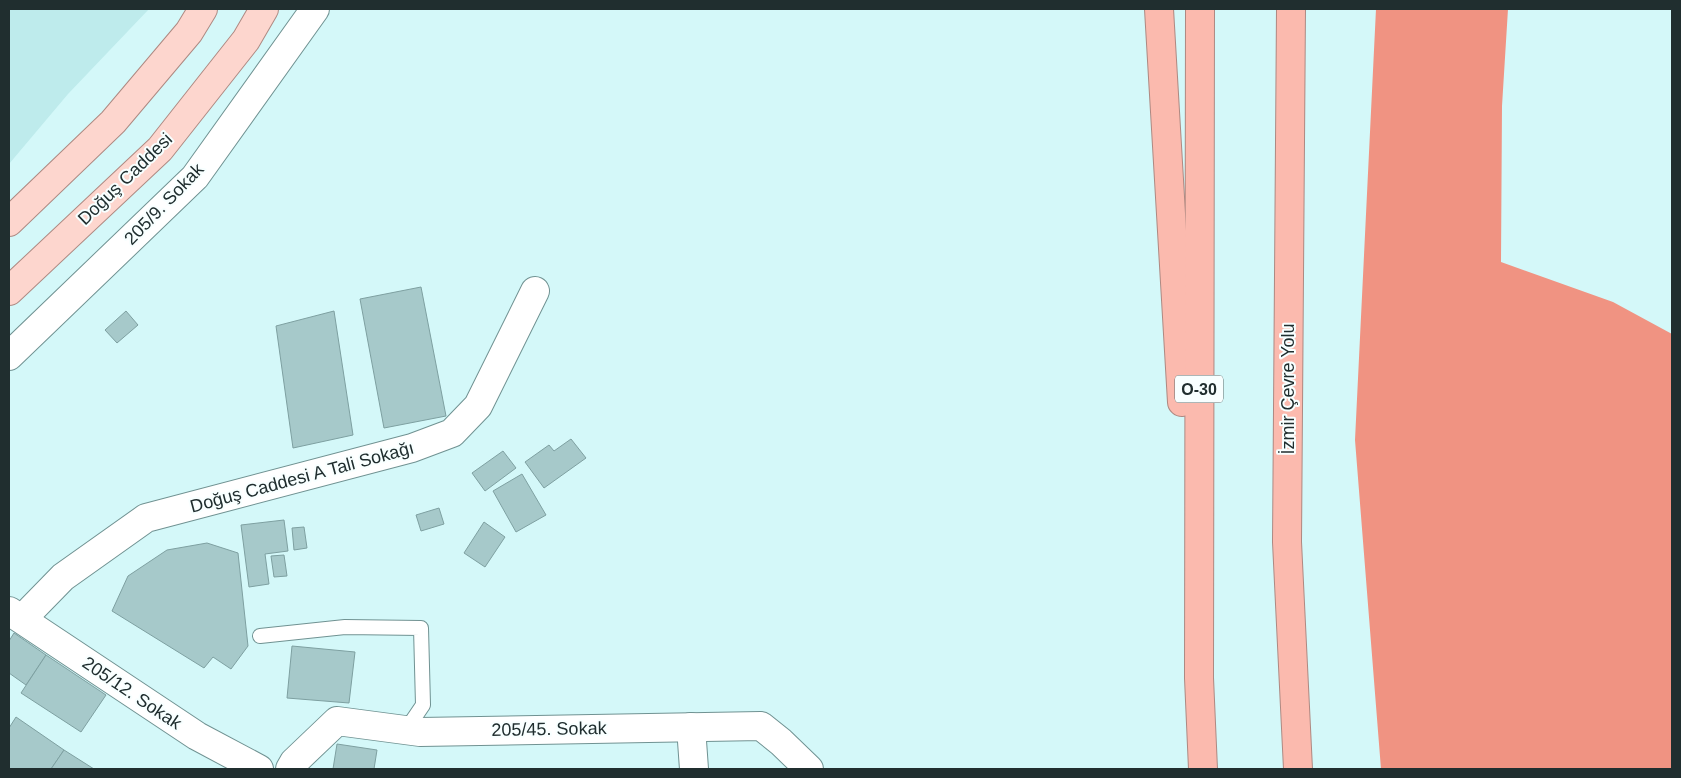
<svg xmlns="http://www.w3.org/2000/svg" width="1681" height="778" font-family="Arial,sans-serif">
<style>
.built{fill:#beebec}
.forest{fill:#f09382}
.building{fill:#a6c9ca;stroke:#7ea0a1}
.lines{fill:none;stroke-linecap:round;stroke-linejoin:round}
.lane-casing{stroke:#709292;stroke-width:16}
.street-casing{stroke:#709292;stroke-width:30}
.primary-casing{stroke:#ae8982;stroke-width:30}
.highway-casing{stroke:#ae8982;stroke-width:30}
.lane{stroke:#fff;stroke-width:14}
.street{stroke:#fff;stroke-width:28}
.primary{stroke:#fdd6ce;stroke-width:28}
.highway{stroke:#fbbaae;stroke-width:28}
.labels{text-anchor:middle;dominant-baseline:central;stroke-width:4;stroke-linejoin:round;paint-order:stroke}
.shield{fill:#f8ffff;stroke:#616d6d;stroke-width:1}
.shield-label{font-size:16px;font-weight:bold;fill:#202e2f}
.street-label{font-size:18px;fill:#202e2f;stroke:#f8ffff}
</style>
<rect width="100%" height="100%" fill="#d4f8f9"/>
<polygon class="built" points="9,9 149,9 68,94 9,164"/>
<polygon class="forest" points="1376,9 1508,9 1502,106 1501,262 1613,302 1672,334 1672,769 1381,769 1355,440"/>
<g class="building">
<polygon points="421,287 446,416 384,428 360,299"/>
<polygon points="126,311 138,325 117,343 105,330"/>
<polygon points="334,311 353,435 293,448 276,326"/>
<polygon points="571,439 586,458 544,488 525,462 549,445 554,451"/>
<polygon points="503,451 516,468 485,491 472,473"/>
<polygon points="522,474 546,515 516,532 493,491"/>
<polygon points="439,508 444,524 421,531 416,515"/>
<polygon points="284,520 288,551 265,554 269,584 249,587 241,525"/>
<polygon points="484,522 505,537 485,567 464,553"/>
<polygon points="304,527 307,548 294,550 292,528"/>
<polygon points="207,543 238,553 248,646 231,669 213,657 204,668 112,611 128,576 167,550"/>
<polygon points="284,555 287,576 274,577 271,556"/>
<polygon points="14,633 46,655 26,685 9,673 9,641"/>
<polygon points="292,646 355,652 349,703 287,698"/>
<polygon points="46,655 106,695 81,732 21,693"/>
<polygon points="16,717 64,750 51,769 9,769 9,728"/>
<polygon points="337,744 377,750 374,769 333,769"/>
<polygon points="64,750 94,769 51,769"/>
</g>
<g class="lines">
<g class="lane-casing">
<polyline id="lane" points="260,636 345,627 421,628 423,705 406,730"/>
</g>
<g class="street-casing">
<g id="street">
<polyline points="9,356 195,177 315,9"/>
<polyline points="9,611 197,736 259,769"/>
<polyline points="22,619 63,577 146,518 412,448 452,433 478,406 535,291"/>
<polyline points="691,727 694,769"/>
<polyline points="290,769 294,762 337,721 420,732 761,726 781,742 809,769"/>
</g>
</g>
<g class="primary-casing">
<g id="primary">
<polyline points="9,222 113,122 189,32 203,9"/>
<polyline points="9,291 160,149 246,40 264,9"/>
</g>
</g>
<g class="highway-casing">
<g id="highway">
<polyline points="1159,9 1182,402"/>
<polyline points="1200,9 1199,678 1203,769"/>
<polyline points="1291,9 1287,542 1298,769"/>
</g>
</g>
<use href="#lane" class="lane"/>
<use href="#street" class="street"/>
<use href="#primary" class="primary"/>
<use href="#highway" class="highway"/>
</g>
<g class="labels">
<rect class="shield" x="1175" y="375.5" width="48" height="27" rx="4"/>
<g class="shield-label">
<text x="1199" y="389">O-30</text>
</g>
<g class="street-label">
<text transform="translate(125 179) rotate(-44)">Doğuş Caddesi</text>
<text transform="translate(164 204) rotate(-46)">205/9. Sokak</text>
<text transform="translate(1288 389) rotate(-90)">İzmir Çevre Yolu</text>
<text transform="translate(302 477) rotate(-15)">Doğuş Caddesi A Tali Sokağı</text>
<text transform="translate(132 693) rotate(34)">205/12. Sokak</text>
<text transform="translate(549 729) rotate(-1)">205/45. Sokak</text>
</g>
</g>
<rect width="1681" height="778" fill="none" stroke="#202e2f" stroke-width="20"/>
</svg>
